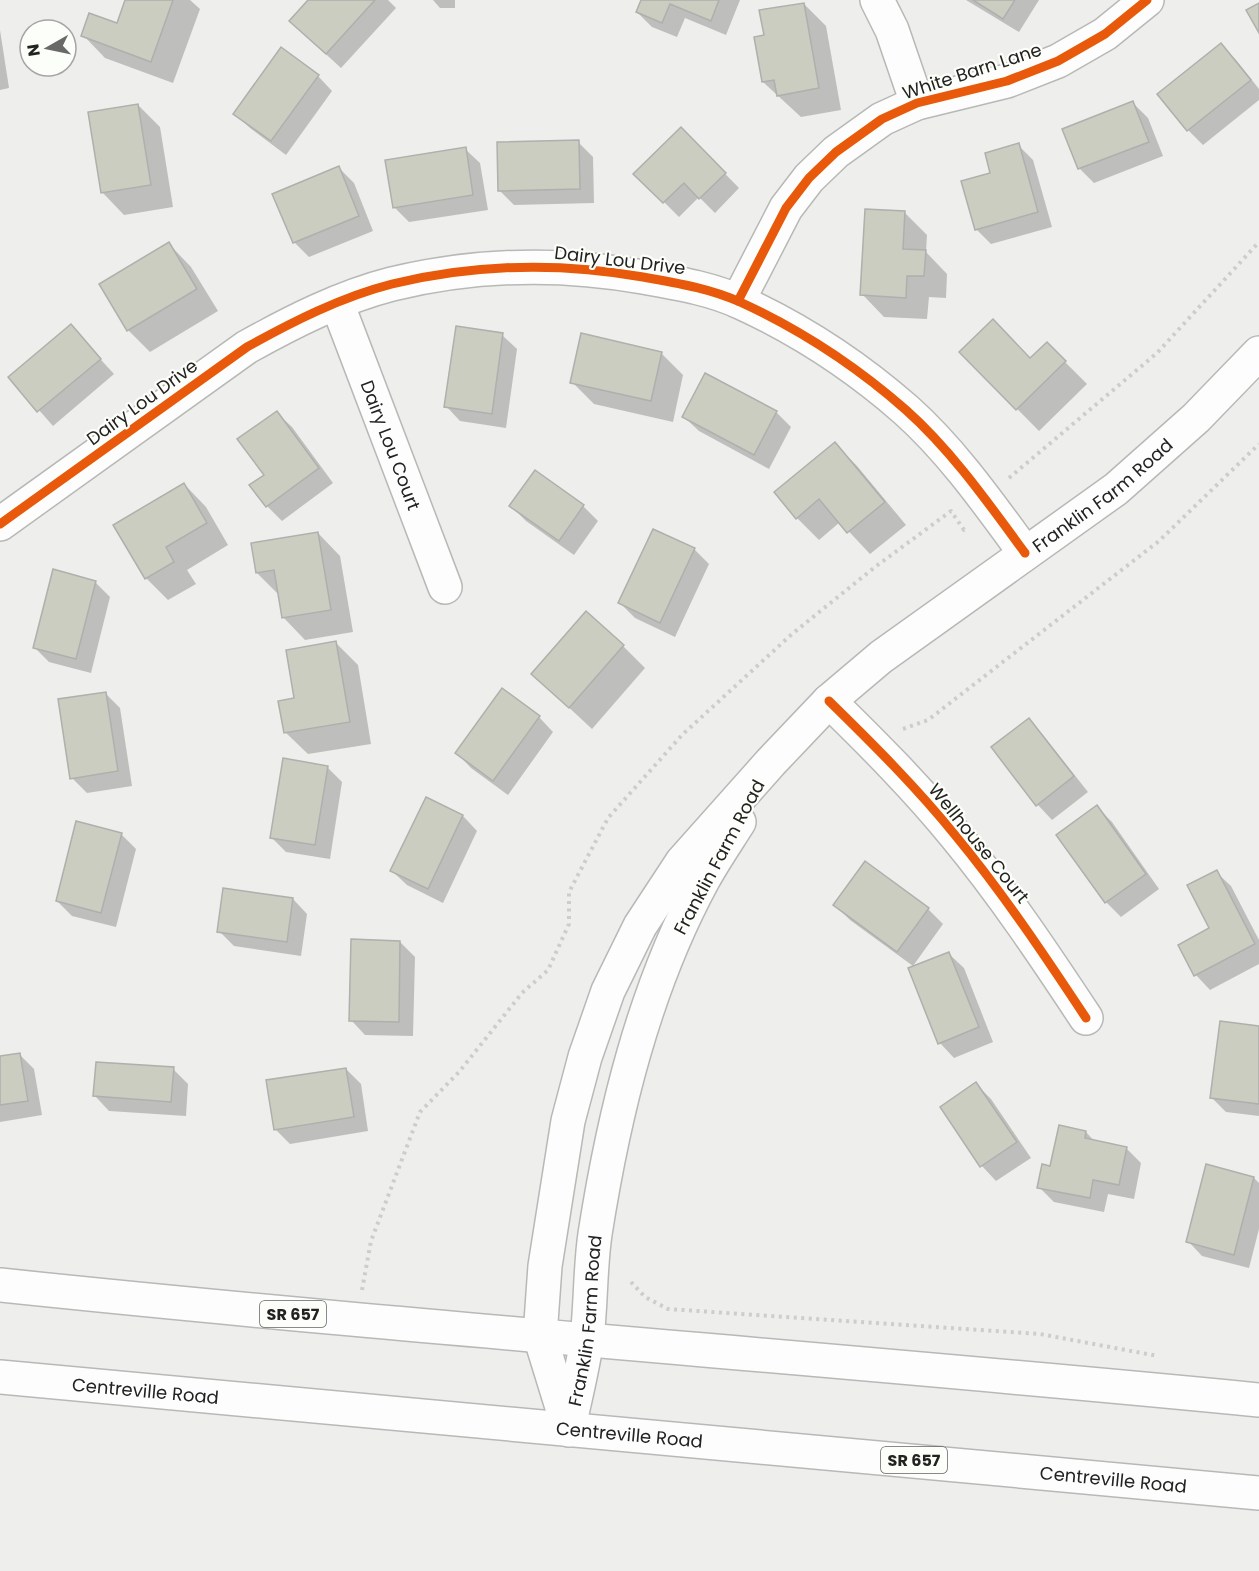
<svg xmlns="http://www.w3.org/2000/svg" width="1259" height="1571" font-family="Poppins,sans-serif">
<style>
.shadow{fill:#0003}
.building{fill:#cacdbf;stroke:#afafad;stroke-width:1.5}
.lines{fill:none;stroke-linecap:round;stroke-linejoin:round}
.minor-casing{stroke:#b8b9b6;stroke-width:36}
.major-casing{stroke:#b8b9b6;stroke-width:36}
.path{stroke:#cdcdcc;stroke-width:4;stroke-dasharray:3 4.5;stroke-linecap:butt}
.minor{stroke:#fcfdfc;stroke-width:33}
.major{stroke:#fcfdfc;stroke-width:33}
.cycleway-casing{stroke:#fcfef9;stroke-width:13}
.cycleway{stroke:#e8590c;stroke-width:9}
.labels{text-anchor:middle;dominant-baseline:central;stroke-width:4.5;stroke-linejoin:round;paint-order:stroke}
.shield{fill:#fcfef9;stroke:#636461;stroke-width:1.5}
.shield-label{font-size:16px;font-weight:bold;fill:#222220}
.street-label{font-size:18px;fill:#222220;stroke:#fcfef9}
</style>
<rect width="100%" height="100%" fill="#eeefec"/>
<g class="shadow">
<polygon points="127,0 190,0 200,9 173,83 105,58 83,35 118,25"/>
<polygon points="310,0 388,0 396,8 341,68 306,36"/>
<polygon points="433,0 455,0 455,8 440,8"/>
<polygon points="642,0 740,0 726,35 685,18 677,37 652,27 637,12"/>
<polygon points="966,0 1039,0 1019,32"/>
<polygon points="804,4 826,26 841,110 801,117 763,82 765,36"/>
<polygon points="0,30 9,88 0,90"/>
<polygon points="1221,45 1236,60 1259,89 1259,100 1203,145 1188,130"/>
<polygon points="318,76 332,91 286,155 250,128 235,114"/>
<polygon points="1133,103 1148,118 1163,156 1094,183 1079,168"/>
<polygon points="138,105 160,127 173,207 124,215 102,192"/>
<polygon points="681,129 739,188 715,213 699,197 679,217 636,174"/>
<polygon points="578,142 593,157 594,203 514,205 499,190"/>
<polygon points="1018,145 1033,160 1052,227 991,244 976,229 992,174"/>
<polygon points="465,149 480,163 488,210 409,222 394,207"/>
<polygon points="339,168 354,183 373,231 309,257 294,242"/>
<polygon points="905,213 927,235 926,252 947,274 946,298 929,297 927,319 884,317 862,294"/>
<polygon points="169,244 191,267 218,311 150,352 128,330"/>
<polygon points="70,326 114,374 53,426 10,377"/>
<polygon points="502,335 517,349 506,428 460,421 446,406"/>
<polygon points="1047,344 1087,384 1039,431 961,352 1031,360"/>
<polygon points="661,353 683,375 673,422 594,404 572,382"/>
<polygon points="776,412 791,427 769,469 699,431 684,417"/>
<polygon points="277,413 292,427 333,483 282,521 267,506 266,475"/>
<polygon points="835,444 857,466 906,525 870,554 840,522 819,540 797,518"/>
<polygon points="184,484 206,507 228,545 187,570 196,584 168,600 146,578"/>
<polygon points="511,506 583,506 598,521 574,555 526,521"/>
<polygon points="318,533 340,556 353,632 305,640 283,617 279,595 257,573"/>
<polygon points="694,549 709,564 675,637 635,618 620,603"/>
<polygon points="95,582 110,597 91,673 49,662 34,647"/>
<polygon points="336,643 358,665 371,744 308,754 285,732 296,699"/>
<polygon points="623,646 645,668 592,729 533,674"/>
<polygon points="105,693 120,708 132,786 87,793 72,778"/>
<polygon points="539,717 553,732 508,795 471,768 457,753"/>
<polygon points="1028,720 1043,735 1088,792 1052,820 1038,805 993,748"/>
<polygon points="327,767 342,782 330,859 286,852 271,837"/>
<polygon points="427,799 463,816 477,831 443,903 407,885 392,871"/>
<polygon points="1097,807 1112,822 1159,889 1121,917 1106,902"/>
<polygon points="121,834 136,849 116,927 72,916 57,901"/>
<polygon points="866,863 928,909 943,924 913,966 850,920 835,905"/>
<polygon points="1216,872 1231,886 1259,940 1259,964 1210,990 1196,975 1211,929"/>
<polygon points="293,899 307,914 301,956 234,946 219,931"/>
<polygon points="400,942 415,957 413,1036 365,1035 351,1020"/>
<polygon points="949,954 964,968 993,1042 954,1058 940,1043"/>
<polygon points="1259,1028 1259,1116 1226,1112 1211,1097"/>
<polygon points="20,1055 34,1069 42,1115 0,1122 0,1058"/>
<polygon points="173,1069 188,1084 186,1116 109,1111 95,1096"/>
<polygon points="346,1069 361,1084 368,1131 290,1144 275,1129"/>
<polygon points="976,1084 991,1099 1031,1158 996,1181 982,1166 942,1107"/>
<polygon points="1086,1132 1095,1142 1126,1148 1141,1163 1134,1199 1108,1194 1104,1212 1054,1202 1039,1187 1052,1168"/>
<polygon points="1254,1178 1259,1183 1259,1229 1249,1268 1202,1256 1188,1241"/>
</g>
<g class="building">
<polygon points="125,0 173,0 151,62 81,36 89,13 117,23"/>
<polygon points="308,0 375,0 326,54 289,21"/>
<polygon points="641,0 719,0 711,21 670,4 662,23 636,12"/>
<polygon points="973,0 1015,0 1003,19"/>
<polygon points="804,3 819,88 777,96 774,80 762,82 754,37 764,35 759,10"/>
<polygon points="1259,3 1259,33 1246,10"/>
<polygon points="1221,43 1251,80 1187,131 1157,94"/>
<polygon points="281,47 319,75 271,141 233,114"/>
<polygon points="1133,101 1149,142 1078,169 1062,129"/>
<polygon points="138,104 151,185 101,193 88,112"/>
<polygon points="681,127 726,173 699,199 684,183 663,203 633,174"/>
<polygon points="579,140 580,189 498,191 497,142"/>
<polygon points="1019,143 1038,212 975,230 961,181 990,173 985,153"/>
<polygon points="466,147 473,195 393,208 385,160"/>
<polygon points="339,166 359,216 293,243 272,194"/>
<polygon points="865,209 905,211 903,249 926,250 924,276 907,276 906,298 860,295"/>
<polygon points="169,242 197,289 127,331 99,284"/>
<polygon points="993,319 1030,358 1047,342 1066,361 1016,410 959,352"/>
<polygon points="71,324 101,359 37,412 8,377"/>
<polygon points="456,326 503,333 492,414 444,407"/>
<polygon points="581,333 662,352 651,401 570,383"/>
<polygon points="705,373 777,411 754,455 682,417"/>
<polygon points="277,411 319,468 266,507 249,485 264,475 237,439"/>
<polygon points="835,442 885,502 847,533 819,499 796,519 774,492"/>
<polygon points="535,470 584,505 559,541 509,506"/>
<polygon points="184,483 207,523 166,547 174,562 145,579 113,525"/>
<polygon points="653,529 695,548 660,623 618,603"/>
<polygon points="318,532 331,610 282,618 274,570 256,573 251,543"/>
<polygon points="53,569 96,581 76,659 33,648"/>
<polygon points="586,611 624,645 569,708 531,674"/>
<polygon points="336,641 350,722 284,733 278,701 294,698 286,650"/>
<polygon points="502,688 540,716 493,781 455,753"/>
<polygon points="106,692 118,771 70,779 58,699"/>
<polygon points="1029,718 1074,776 1036,806 991,747"/>
<polygon points="283,758 328,766 315,845 270,838"/>
<polygon points="426,797 463,815 428,889 390,871"/>
<polygon points="1097,805 1146,874 1105,903 1056,835"/>
<polygon points="76,821 122,833 101,913 56,901"/>
<polygon points="865,861 929,908 897,952 833,905"/>
<polygon points="1217,870 1255,944 1194,976 1178,945 1209,928 1187,885"/>
<polygon points="223,888 293,898 287,942 217,932"/>
<polygon points="351,939 400,941 399,1022 349,1021"/>
<polygon points="949,952 979,1027 938,1044 908,968"/>
<polygon points="1220,1021 1259,1026 1259,1104 1210,1098"/>
<polygon points="20,1053 28,1101 0,1105 0,1056"/>
<polygon points="96,1062 174,1067 171,1102 93,1096"/>
<polygon points="346,1068 354,1117 274,1130 266,1080"/>
<polygon points="976,1082 1017,1142 980,1167 940,1107"/>
<polygon points="1059,1125 1086,1131 1085,1138 1127,1147 1119,1185 1093,1180 1090,1198 1037,1188 1042,1164 1050,1166"/>
<polygon points="1206,1164 1254,1177 1234,1255 1186,1242"/>
</g>
<g class="lines">
<g class="minor-casing">
<g id="minor">
<polyline points="877,0 892,30 917,103"/>
<polyline points="738,301 786,208 809,178 836,152 882,119 917,103 1007,81 1058,61 1105,34 1147,0"/>
<path id="s1" d="M 337,303 L 445,587"/>
<path d="M 0,524 L 247,347 C 292,322 341,297 392,284 C 475,264 559,262 643,277 C 676,283 709,288 740,302 C 799,329 857,367 906,410 C 952,451 989,504 1025,553"/>
<path d="M 829,701 C 873,744 917,788 955,835 C 1003,893 1045,956 1086,1018"/>
</g>
</g>
<g class="major-casing">
<g id="major">
<path d="M 0,1285 C 419,1329 840,1359 1259,1400"/>
<path id="s2" d="M 0,1377 C 420,1416 840,1452 1259,1493"/>
<path id="s3" d="M 569,1427 C 575,1398 583,1368 587,1338 C 591,1304 590,1268 595,1234 C 614,1113 644,989 703,880 C 714,860 727,841 739,822"/>
<path id="s4" d="M 569,1430 L 540,1336 L 545,1266 L 568,1121 L 585,1057 L 608,991 L 640,926 L 682,862 L 771,762 L 829,701 L 881,657 L 1116,489 L 1196,418 L 1259,353"/>
</g>
</g>
<g class="path">
<polyline points="1009,478 1157,353 1259,242"/>
<polyline points="903,729 928,720 1159,541 1259,444"/>
<polyline points="631,1282 645,1297 668,1309 1040,1334 1158,1356"/>
<polyline points="362,1290 371,1241 420,1112 459,1072 522,993 548,970 569,924 569,892 608,818 682,735 792,634 875,567 951,511 964,530 967,528"/>
</g>
<use href="#minor" class="minor"/>
<use href="#major" class="major"/>
<g class="cycleway-casing">
<g id="cycleway">
<polyline points="738,301 786,208 809,178 836,152 882,119 917,103 1007,81 1058,61 1105,34 1147,0"/>
<path d="M 0,524 L 247,347 C 292,322 341,297 392,284 C 475,264 559,262 643,277 C 676,283 709,288 740,302 C 799,329 857,367 906,410 C 952,451 989,504 1025,553"/>
<path d="M 829,701 C 873,744 917,788 955,835 C 1003,893 1045,956 1086,1018"/>
</g>
</g>
<use href="#cycleway" class="cycleway"/>
</g>
<g class="labels">
<g class="shield">
<rect x="260" y="1301" width="66" height="26" rx="4.5"/>
<rect x="881" y="1447" width="66" height="26" rx="4.5"/>
</g>
<g class="shield-label">
<text x="293" y="1314">SR 657</text>
<text x="914" y="1460">SR 657</text>
</g>
<g class="street-label">
<text transform="translate(972 71) rotate(-18)">White Barn Lane</text>
<text transform="translate(620 260) rotate(7)">Dairy Lou Drive</text>
<text transform="translate(142 402) rotate(-36)">Dairy Lou Drive</text>
<text stroke="none"><textPath href="#s1" startOffset="152">Dairy Lou Court</textPath></text>
<text stroke="none"><textPath href="#s4" startOffset="1161">Franklin Farm Road</textPath></text>
<text transform="translate(979 843) rotate(51)">Wellhouse Court</text>
<text transform="translate(719 857) rotate(-62)">Franklin Farm Road</text>
<text stroke="none"><textPath href="#s3" startOffset="108">Franklin Farm Road</textPath></text>
<text stroke="none"><textPath href="#s2" startOffset="146">Centreville Road</textPath></text>
<text stroke="none"><textPath href="#s2" startOffset="632">Centreville Road</textPath></text>
<text stroke="none"><textPath href="#s2" startOffset="1118">Centreville Road</textPath></text>
</g>
</g>
<g transform="translate(48 48) rotate(261)"><circle r="28" fill="#fcfef9" stroke="#a5a6a2" stroke-width="1.5"/>
<path d="M0-4.5L10 22L0 15L-10 22Z" fill="#696a67"/>
<text y="-9" font-size="16" font-weight="bold" text-anchor="middle" fill="#222220">N</text>
</g>
</svg>
